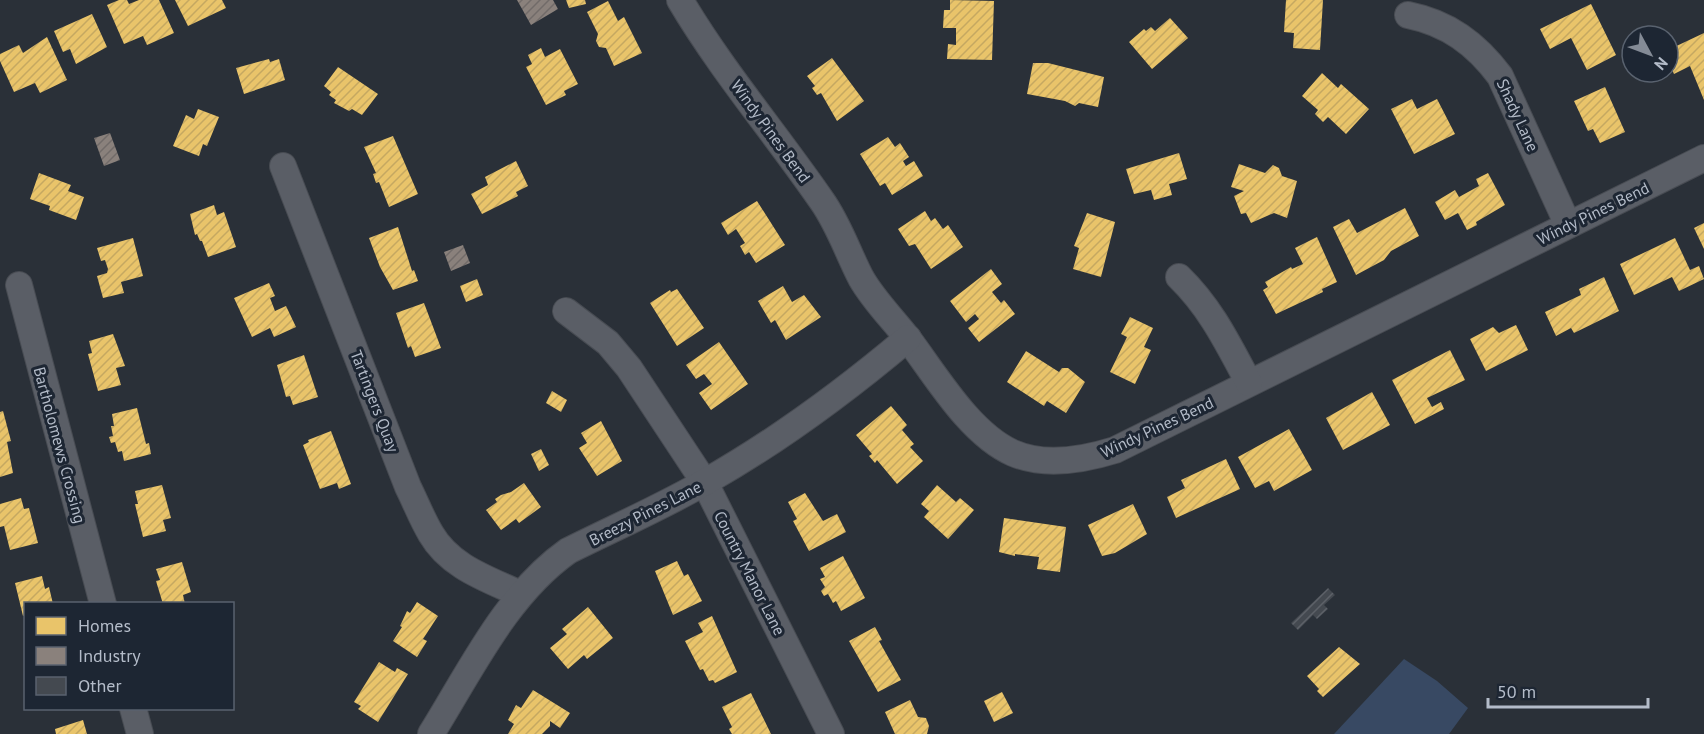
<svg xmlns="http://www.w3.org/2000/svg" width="1704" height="734" font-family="'PT Sans',sans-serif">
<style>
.water{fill:#384963}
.homes{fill:url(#homes-hatch)}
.industry{fill:url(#industry-hatch)}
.building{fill:url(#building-hatch)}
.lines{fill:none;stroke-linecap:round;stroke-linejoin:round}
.street-casing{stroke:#484c53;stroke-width:28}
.street{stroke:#5a5e66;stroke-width:26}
.labels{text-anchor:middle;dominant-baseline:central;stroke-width:6;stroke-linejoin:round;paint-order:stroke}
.street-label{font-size:16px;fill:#b4bcc9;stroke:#1d2633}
</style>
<defs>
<pattern id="homes-hatch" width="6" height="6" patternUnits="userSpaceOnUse" patternTransform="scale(1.5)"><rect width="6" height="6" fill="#e9c46a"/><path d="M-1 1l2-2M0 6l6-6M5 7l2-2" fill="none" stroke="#c5a861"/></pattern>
<pattern id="industry-hatch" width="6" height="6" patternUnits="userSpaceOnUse" patternTransform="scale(1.5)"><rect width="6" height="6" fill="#8a817c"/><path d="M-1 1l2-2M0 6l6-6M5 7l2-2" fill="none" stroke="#716b69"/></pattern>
<pattern id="building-hatch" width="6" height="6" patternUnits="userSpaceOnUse" patternTransform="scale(1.5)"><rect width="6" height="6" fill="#444950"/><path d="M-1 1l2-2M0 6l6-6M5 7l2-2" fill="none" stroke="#5d6168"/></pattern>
</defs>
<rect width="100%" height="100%" fill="#2a3038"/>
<polygon class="water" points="1404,659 1437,681 1468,708 1449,734 1334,734"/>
<g class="homes">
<polygon points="119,0 127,0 129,4 139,0 159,0 174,33 147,45 143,36 124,44 107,5"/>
<polygon points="175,0 222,0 226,8 188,26"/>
<polygon points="566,0 585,0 586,4 569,8"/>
<polygon points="950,0 994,1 992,60 947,59 948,44 956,45 956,28 943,28 944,10 950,10"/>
<polygon points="1286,0 1323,0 1320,50 1293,48 1294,33 1284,32"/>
<polygon points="608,1 618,21 624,17 642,53 614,66 606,48 599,47 596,41 598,34 587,12"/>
<polygon points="1591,4 1616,55 1587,70 1571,38 1550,49 1540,29"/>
<polygon points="92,14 107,47 76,64 70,49 63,52 54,31"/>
<polygon points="1170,18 1188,38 1152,69 1129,42 1144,29 1146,31 1151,27 1155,31"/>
<polygon points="1704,33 1704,100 1690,66 1674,74 1668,62 1668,50"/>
<polygon points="47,37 67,80 40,93 35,83 14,92 0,61 0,54 19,45 23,53"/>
<polygon points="541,48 545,57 560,49 578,84 564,91 566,95 546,105 526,67 532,64 528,55"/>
<polygon points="832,58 864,101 837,121 821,93 817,95 812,88 815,86 807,76"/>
<polygon points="269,59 270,62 279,59 285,80 244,94 236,68"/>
<polygon points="1033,63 1048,63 1104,77 1098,107 1079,103 1075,106 1065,101 1027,94"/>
<polygon points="338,67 378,94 362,115 352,109 349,111 334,103 336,100 329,95 331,92 324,86"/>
<polygon points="1322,73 1338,88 1341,84 1369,109 1346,134 1328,117 1323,122 1315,114 1318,110 1302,96"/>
<polygon points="1605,87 1625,132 1600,143 1593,129 1588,131 1574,101"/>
<polygon points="1412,99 1417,109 1437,99 1455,134 1414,154 1391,109"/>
<polygon points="198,109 219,117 207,146 203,144 199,156 173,146 186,115 194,119"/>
<polygon points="393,136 418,194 389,207 379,182 376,183 373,174 376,173 364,147"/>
<polygon points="888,137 895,147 900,143 909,157 903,161 906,166 914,161 923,176 892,195 885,183 880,186 860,154"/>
<polygon points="1179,153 1187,179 1169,184 1172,195 1154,200 1151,190 1134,194 1126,169"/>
<polygon points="516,161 528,186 516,192 518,196 482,214 471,194 488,185 485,177"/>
<polygon points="1239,164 1265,173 1273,165 1279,168 1282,176 1297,181 1287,218 1274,213 1251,223 1246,213 1241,214 1234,196 1244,191 1231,187"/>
<polygon points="39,173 71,185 68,191 84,197 76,220 49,210 50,206 30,199"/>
<polygon points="1488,173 1505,205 1476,222 1477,225 1467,230 1458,213 1445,220 1435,202 1455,190 1459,197 1479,186 1476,179"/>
<polygon points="757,201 785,245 756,263 749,252 745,255 740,246 745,243 736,229 728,235 721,223"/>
<polygon points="214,205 217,215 224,212 236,247 208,257 202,241 200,241 197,234 195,235 190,214"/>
<polygon points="1405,208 1419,236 1391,251 1384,260 1356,275 1333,227 1349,219 1357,233"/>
<polygon points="925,211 931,221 935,218 943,229 948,225 963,247 931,269 915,244 909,246 898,229"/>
<polygon points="1087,213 1115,222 1101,277 1073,269 1079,248 1074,246"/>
<polygon points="1704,223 1704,249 1694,228"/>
<polygon points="398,227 412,271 414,270 418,281 393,290 380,267 369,238"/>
<polygon points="1317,237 1337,282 1322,289 1323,292 1276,314 1263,290 1268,287 1265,282 1291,267 1292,269 1303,264 1295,248"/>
<polygon points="133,238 143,276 121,282 124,293 103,298 97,276 107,273 108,269 105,260 101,261 97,248"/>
<polygon points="1675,238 1690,270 1699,266 1704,279 1679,291 1672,277 1634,295 1620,264"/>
<polygon points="991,269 1002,284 992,292 1001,303 1004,300 1015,314 979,342 968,328 979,319 975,314 966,322 950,301"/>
<polygon points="1604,277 1619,311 1574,333 1571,328 1556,336 1545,312 1581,295 1579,289"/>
<polygon points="477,279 483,295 466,302 460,286"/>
<polygon points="269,283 275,296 270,298 275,311 286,306 296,327 274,337 270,328 252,337 234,298"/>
<polygon points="783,286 792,302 804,295 821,317 786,340 775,320 771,323 758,301"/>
<polygon points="677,289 704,328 677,346 650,303 670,290 671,292"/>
<polygon points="424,303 441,348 415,357 411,346 408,348 396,313"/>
<polygon points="1130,317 1153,328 1144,347 1151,350 1135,384 1110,372 1127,337 1121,334"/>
<polygon points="1516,325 1528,350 1486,371 1470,339 1493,327 1499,333"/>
<polygon points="113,334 125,366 116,368 121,385 98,391 88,354 92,353 89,341"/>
<polygon points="719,342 748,384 711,410 699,393 712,384 704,374 696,379 686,365"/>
<polygon points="1450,350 1465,380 1427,398 1432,407 1441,402 1444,409 1415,424 1392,380"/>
<polygon points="1026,351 1059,372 1062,368 1068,368 1085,382 1066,413 1047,401 1044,406 1007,382"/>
<polygon points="304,355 318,397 293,405 290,396 286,397 277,365"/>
<polygon points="552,391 567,400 561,412 546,403"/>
<polygon points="1372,392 1390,425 1343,450 1326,418"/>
<polygon points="891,406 907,425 902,430 914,444 910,447 923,461 897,484 877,460 875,463 869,456 872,454 856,435"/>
<polygon points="137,408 146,444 149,443 151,454 124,461 122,451 118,452 115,442 111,443 109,437 113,436 111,426 114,426 112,414"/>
<polygon points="3,411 11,441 7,442 13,473 0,477 0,412"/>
<polygon points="601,421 622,461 597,476 579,448 587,443 581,433"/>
<polygon points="1289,429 1312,470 1274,491 1269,481 1255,488 1238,457"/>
<polygon points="331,431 351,484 339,489 337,483 320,489 303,445 309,442 308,440"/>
<polygon points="541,449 549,465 539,471 531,454"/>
<polygon points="1226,459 1240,489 1176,518 1167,497 1185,488 1181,480"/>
<polygon points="524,483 541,507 519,523 516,519 501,530 486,510 497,502 495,499 501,495 511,492"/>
<polygon points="162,485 171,518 163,520 166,531 143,537 135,504 138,504 135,491"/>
<polygon points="937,485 956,502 960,498 974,510 948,539 924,517 929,511 921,504"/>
<polygon points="805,493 823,521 837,514 846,532 809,551 793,521 797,519 788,502"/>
<polygon points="21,498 24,509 29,508 38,543 10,550 4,526 0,527 0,504"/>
<polygon points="1133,504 1147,534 1115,553 1102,556 1088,525"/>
<polygon points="1004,518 1066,527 1060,572 1037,569 1039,557 1015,554 1015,556 999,552"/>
<polygon points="843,556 865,598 841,611 836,601 833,603 828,594 824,596 821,591 825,587 820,579 825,577 820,568"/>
<polygon points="677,561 684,576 688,574 702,601 673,615 655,571"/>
<polygon points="182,562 191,592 183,595 185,604 163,604 156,581 160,580 156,569"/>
<polygon points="42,576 45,589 49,587 53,604 26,604 26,615 23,616 15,583"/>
<polygon points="417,602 438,616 423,639 427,641 417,657 393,641 402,627 400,626 407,611 410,613"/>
<polygon points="588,607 613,638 587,659 584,655 568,669 550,648 567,634 562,629"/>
<polygon points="712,616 737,672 715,683 713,680 709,681 703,669 700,670 685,641 703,632 698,623"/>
<polygon points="875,627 882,640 879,641 901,680 878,692 849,641"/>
<polygon points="1339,647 1360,664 1323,697 1317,691 1319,689 1307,676"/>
<polygon points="379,662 395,672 397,668 408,674 378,722 358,709 361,706 354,702"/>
<polygon points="533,690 570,713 560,728 550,721 550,726 542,734 508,734 514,724 508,720 516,705 521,708"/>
<polygon points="1002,692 1013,713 994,722 984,701"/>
<polygon points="751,693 771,734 732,734 729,729 732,727 722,707"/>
<polygon points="910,700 918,717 926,718 929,726 927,734 895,734 885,712"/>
<polygon points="83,720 87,734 56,734 55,729"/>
</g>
<g class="industry">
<polygon points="517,0 553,0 558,9 531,25"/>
<polygon points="110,133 120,160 104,166 94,138"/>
<polygon points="463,245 470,263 451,271 444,252"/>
</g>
<polygon class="building" points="1328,588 1335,595 1324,605 1328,609 1317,619 1313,615 1298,630 1291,623"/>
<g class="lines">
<g class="street-casing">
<g id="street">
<path d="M 680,0 C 722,71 776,134 822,201 C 839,225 848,253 861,278 C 874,301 893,319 909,340 C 936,376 970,434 1013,453 C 1045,467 1083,460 1115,450 L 1704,158"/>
<path d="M 1408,15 C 1448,23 1476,44 1500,76 L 1568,225"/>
<path d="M 283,166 L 408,487 C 416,503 422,519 431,534 C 450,567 488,579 520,594"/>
<path d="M 1179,277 C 1211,308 1228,344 1249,383"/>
<polyline points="19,285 103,604"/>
<polyline points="566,311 608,343 629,368 705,483 831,734"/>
<polyline points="133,708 140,734"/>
<path d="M 431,734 C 471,670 506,595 568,551 C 614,528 662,507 707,481 C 779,440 844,392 908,338"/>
</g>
</g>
<use href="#street" class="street"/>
</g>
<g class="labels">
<g class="street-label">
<text transform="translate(1518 115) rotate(65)">Shady Lane</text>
<text transform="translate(771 131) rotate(54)">Windy Pines Bend</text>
<text transform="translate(1593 213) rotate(-26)">Windy Pines Bend</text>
<text transform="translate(375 401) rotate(69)">Tartingers Quay</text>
<text transform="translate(1157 427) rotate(-25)">Windy Pines Bend</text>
<text transform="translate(60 445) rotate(75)">Bartholomews Crossing</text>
<text transform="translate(645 513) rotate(-27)">Breezy Pines Lane</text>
<text transform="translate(750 573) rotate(63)">Country Manor Lane</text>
</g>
</g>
<rect x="24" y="602" width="210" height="108" fill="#1d2633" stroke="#59626f" stroke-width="1.5"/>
<rect x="36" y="617" width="30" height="18" fill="#e9c46a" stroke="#59626f" stroke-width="1.5"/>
<text x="78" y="632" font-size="18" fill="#b4bcc9">Homes</text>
<rect x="36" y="647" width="30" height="18" fill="#8a817c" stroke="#59626f" stroke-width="1.5"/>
<text x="78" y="662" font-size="18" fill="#b4bcc9">Industry</text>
<rect x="36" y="677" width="30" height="18" fill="#444950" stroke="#59626f" stroke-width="1.5"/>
<text x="78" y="692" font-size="18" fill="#b4bcc9">Other</text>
<g transform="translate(1650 54) rotate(131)"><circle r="28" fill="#1d2633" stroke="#59626f" stroke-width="1.5"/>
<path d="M0-4.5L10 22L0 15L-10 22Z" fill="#848b96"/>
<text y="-9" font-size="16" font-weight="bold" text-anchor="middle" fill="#b4bcc9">N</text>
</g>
<path d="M1488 698v9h160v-9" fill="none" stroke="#b4bcc9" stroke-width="3"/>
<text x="1497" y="698" font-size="18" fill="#b4bcc9" stroke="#1d2633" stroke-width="4.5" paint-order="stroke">50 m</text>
</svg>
